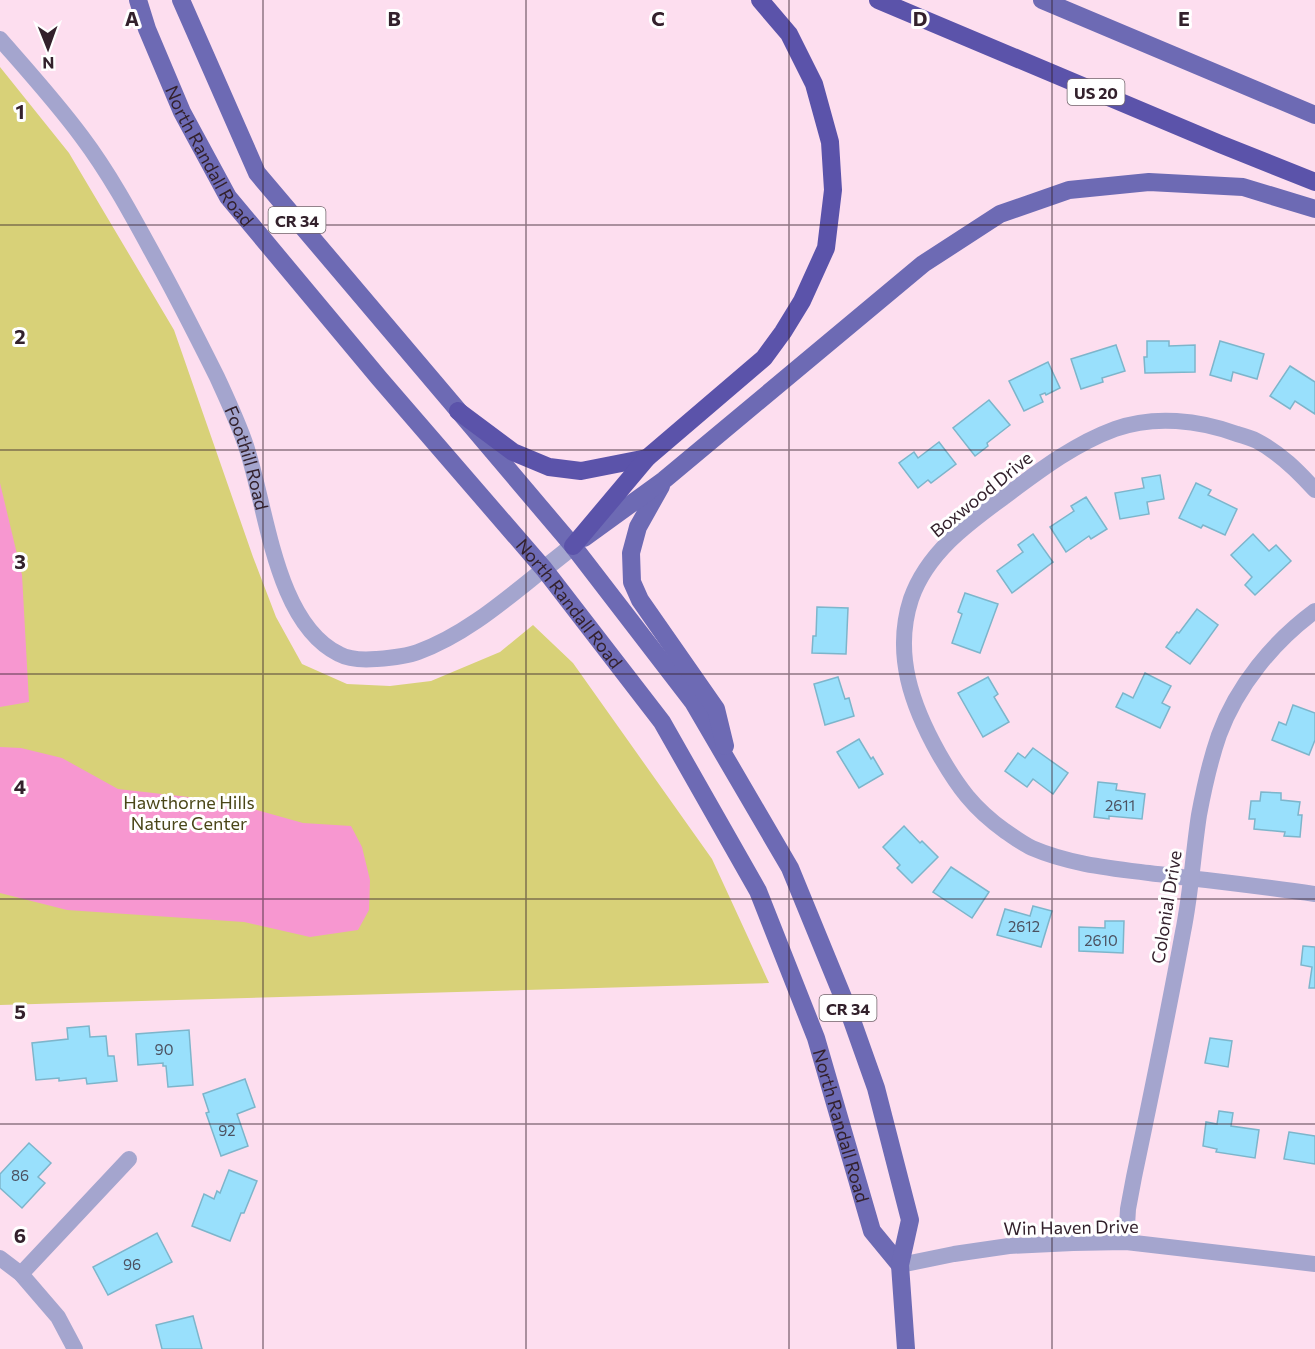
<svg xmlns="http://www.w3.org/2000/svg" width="1315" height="1349" font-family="Commissioner,sans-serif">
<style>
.green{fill:#d8d178}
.water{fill:#f797d0}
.building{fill:#99e0fc;stroke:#7db5cb;stroke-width:1.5}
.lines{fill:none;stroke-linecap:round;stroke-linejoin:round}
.minor{stroke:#a4a5ce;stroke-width:16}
.tertiary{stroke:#a4a5ce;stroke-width:18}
.primary{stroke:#6d6ab4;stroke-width:18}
.motorway{stroke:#5b53aa;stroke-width:18}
.grid{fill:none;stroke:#33212c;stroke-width:1.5;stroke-opacity:0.55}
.labels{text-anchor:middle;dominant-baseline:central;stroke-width:6;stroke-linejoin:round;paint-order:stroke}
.number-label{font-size:15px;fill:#4c5160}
.shield{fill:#fff;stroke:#70646b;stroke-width:1.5}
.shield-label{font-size:16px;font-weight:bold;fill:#33212c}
.street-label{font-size:18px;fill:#33212c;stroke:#fff}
.park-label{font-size:18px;fill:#4a4618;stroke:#fff}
.grid-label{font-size:20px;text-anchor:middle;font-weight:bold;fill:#33212c;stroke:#fff;stroke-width:6;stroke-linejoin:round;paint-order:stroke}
</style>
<rect width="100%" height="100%" fill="#fddeef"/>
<polygon class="green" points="0,67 69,153 174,330 253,557 276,617 302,664 347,684 390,686 431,681 500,652 533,625 573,663 712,859 769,983 0,1005"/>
<g class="water">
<polygon points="0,483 22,575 29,702 0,707"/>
<polygon points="0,747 21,748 62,758 118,789 224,801 303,823 351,826 362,847 370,880 369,910 358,930 310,937 244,922 67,910 0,893"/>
</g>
<g class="building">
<polygon points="1147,341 1169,341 1169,346 1195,345 1195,372 1145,373 1144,357 1147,357"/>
<polygon points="1220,341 1264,354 1257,379 1233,372 1231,381 1210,375"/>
<polygon points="1116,345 1125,371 1102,378 1103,382 1081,389 1071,359"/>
<polygon points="1048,362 1060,388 1046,395 1045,393 1040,395 1043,402 1024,411 1009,381"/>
<polygon points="1290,366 1315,382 1315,414 1295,401 1290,409 1270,396"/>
<polygon points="989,400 1010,425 987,443 988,446 975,456 953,428"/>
<polygon points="939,442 956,464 931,483 928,480 918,488 899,463 914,452 918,458"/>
<polygon points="1160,475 1164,499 1147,502 1149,514 1120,519 1115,493 1144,488 1142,478"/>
<polygon points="1196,483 1211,490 1208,495 1237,509 1225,535 1203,525 1201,528 1179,518"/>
<polygon points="1086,497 1107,529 1091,539 1089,536 1066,552 1050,527 1074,511 1071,506"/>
<polygon points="1033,534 1053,562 1012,593 997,571 1023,552 1018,545"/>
<polygon points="1253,534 1269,551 1276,545 1291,561 1255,595 1245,585 1252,577 1231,555"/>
<polygon points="965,593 998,604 980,653 952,643 962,614 958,612"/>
<polygon points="817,607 848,608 846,654 812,653 813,636 816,636"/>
<polygon points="1197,609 1218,625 1190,664 1166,647 1177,632 1179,633"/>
<polygon points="1145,673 1171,686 1162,703 1170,707 1160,728 1116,707 1123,693 1133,698"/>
<polygon points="838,677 845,699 849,698 854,716 825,725 814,684"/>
<polygon points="988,677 998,694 994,697 1009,722 983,737 958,693"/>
<polygon points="1293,705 1315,713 1315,740 1309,755 1272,740 1279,722 1286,725"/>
<polygon points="859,739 871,759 873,757 883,774 859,788 837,752"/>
<polygon points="1033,748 1068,773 1053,794 1033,779 1027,787 1005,771 1018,753 1025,758"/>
<polygon points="1098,782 1117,784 1116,790 1145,794 1142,819 1109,816 1109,819 1094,817"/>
<polygon points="1261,792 1281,793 1281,800 1300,802 1298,815 1302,815 1300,837 1284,836 1285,832 1254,829 1255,819 1249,819 1251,801 1260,801"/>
<polygon points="904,826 920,843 922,841 938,857 912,883 897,868 900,865 883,847"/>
<polygon points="951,867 989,892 972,918 933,892"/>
<polygon points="1033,906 1052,911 1041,947 997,935 1005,909 1030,916"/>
<polygon points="1105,921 1124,921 1123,953 1079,951 1079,927 1105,928"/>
<polygon points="1303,946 1315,947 1315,988 1309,988 1312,967 1301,965"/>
<polygon points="89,1026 90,1037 106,1036 108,1056 114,1056 117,1081 87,1084 86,1078 59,1081 59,1078 36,1080 32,1043 68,1039 67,1028"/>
<polygon points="189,1030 193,1085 168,1087 166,1066 163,1066 163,1063 138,1065 136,1034"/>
<polygon points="1210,1038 1232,1041 1228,1067 1205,1063"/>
<polygon points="245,1079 255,1107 237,1114 248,1146 221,1156 206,1113 209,1112 203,1094"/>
<polygon points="1219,1111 1233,1113 1231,1126 1259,1130 1255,1158 1216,1152 1217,1149 1203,1146 1206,1122 1217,1124"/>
<polygon points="1289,1132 1315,1136 1315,1164 1284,1159"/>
<polygon points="29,1143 51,1163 38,1177 45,1183 22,1208 0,1188 0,1174"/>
<polygon points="229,1170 257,1181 244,1213 241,1213 230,1241 192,1226 204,1194 214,1199 217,1191 220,1193"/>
<polygon points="157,1233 172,1262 108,1295 93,1267"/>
<polygon points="193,1316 202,1349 162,1349 156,1325"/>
</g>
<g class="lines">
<g class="minor">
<path id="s1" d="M 0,39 C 28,71 57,103 82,137 C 112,177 135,221 158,263 C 179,301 198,339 217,377 C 227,399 237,420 245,443 C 267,505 274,622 339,654 C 350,660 363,660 376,659 C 390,658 405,657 418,652 C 465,635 505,600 544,569"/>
<path d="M 1315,490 C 1298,471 1280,453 1257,441 C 1251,438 1244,436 1237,434 C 1199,420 1154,415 1115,429 C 1074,444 1039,471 1004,497 C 967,524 927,553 911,599 C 893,654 912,706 939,754 C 958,787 973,808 1005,831 C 1014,837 1023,844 1032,848 C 1069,864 1109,868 1149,873 C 1204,880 1260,886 1315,894"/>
<path d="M 1126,1242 L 1128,1209 L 1134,1177 C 1151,1096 1168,1014 1183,932 C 1191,893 1193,854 1199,815 C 1204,788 1210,761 1219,735 C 1237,686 1273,642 1315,611"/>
<polyline points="0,1258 21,1274 58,1317 75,1349"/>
<polyline points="900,1265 954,1254 1009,1246 1073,1243 1126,1242 1315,1264"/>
<polyline points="21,1274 129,1159"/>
</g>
<polyline class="tertiary" points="544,569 573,546"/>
<g class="primary">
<path id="s2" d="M 138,0 L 147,29 L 182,112 L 228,197 L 379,378 L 544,569 L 662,722 L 758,891 L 816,1038 L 872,1231 L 900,1265"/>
<polyline points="181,0 257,173 573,546 693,702 790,868 849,1012 876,1088 910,1220 900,1265 906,1349"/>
<polyline points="1042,0 1315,115"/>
<polyline points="661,486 638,527 631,553 632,582 640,600 716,709 725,746"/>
<polyline points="584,538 664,480 923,264 1000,214 1069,190 1149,182 1243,187 1315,209"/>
</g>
<g class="motorway">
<polyline points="878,0 1220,144 1315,182"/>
<polyline points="458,411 513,452 549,467 581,471 647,458"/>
<polyline points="573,546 647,458 764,358 783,332 802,301 826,248 833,190 830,142 814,84 789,34 760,0"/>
</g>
</g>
<path class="grid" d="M 263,0 L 263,1349M 526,0 L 526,1349M 789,0 L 789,1349M 1052,0 L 1052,1349M 0,225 L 1315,225M 0,450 L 1315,450M 0,674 L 1315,674M 0,899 L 1315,899M 0,1124 L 1315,1124"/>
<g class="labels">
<g class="number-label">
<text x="1120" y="805">2611</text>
<text x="1024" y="926">2612</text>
<text x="1101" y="940">2610</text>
<text x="164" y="1049">90</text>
<text x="227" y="1130">92</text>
<text x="20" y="1175">86</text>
<text x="132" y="1264">96</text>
</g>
<g class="shield">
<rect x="1067.5" y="79" width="57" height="26" rx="4.5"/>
<rect x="268.5" y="207" width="57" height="26" rx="4.5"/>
<rect x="819.5" y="995" width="57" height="26" rx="4.5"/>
</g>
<g class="shield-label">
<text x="1096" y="92">US 20</text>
<text x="297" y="220">CR 34</text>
<text x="848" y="1008">CR 34</text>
</g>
<g class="street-label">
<text stroke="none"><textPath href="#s2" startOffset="172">North Randall Road</textPath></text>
<text stroke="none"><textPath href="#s1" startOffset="490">Foothill Road</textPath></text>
<text transform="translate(981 494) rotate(-39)">Boxwood Drive</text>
<text stroke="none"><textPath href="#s2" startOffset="748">North Randall Road</textPath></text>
<text transform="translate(1166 907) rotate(-81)">Colonial Drive</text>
<text stroke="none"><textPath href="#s2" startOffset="1342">North Randall Road</textPath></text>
<text transform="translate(1071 1227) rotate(-1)">Win Haven Drive</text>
</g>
<g class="park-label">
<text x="189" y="802">Hawthorne Hills<tspan x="189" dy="21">Nature Center</tspan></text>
</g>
</g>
<g class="grid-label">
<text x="132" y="26">A</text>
<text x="394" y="26">B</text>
<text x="658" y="26">C</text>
<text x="920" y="26">D</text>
<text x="1184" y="26">E</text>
<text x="20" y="119">1</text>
<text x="20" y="344">2</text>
<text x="20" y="569">3</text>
<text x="20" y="794">4</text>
<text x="20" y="1019">5</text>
<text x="20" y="1243">6</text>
</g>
<g transform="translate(48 48) rotate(179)" stroke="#ffffff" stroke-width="4.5" paint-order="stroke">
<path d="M0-4.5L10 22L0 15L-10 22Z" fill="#33212c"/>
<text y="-9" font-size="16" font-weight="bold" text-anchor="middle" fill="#33212c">N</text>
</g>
</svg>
